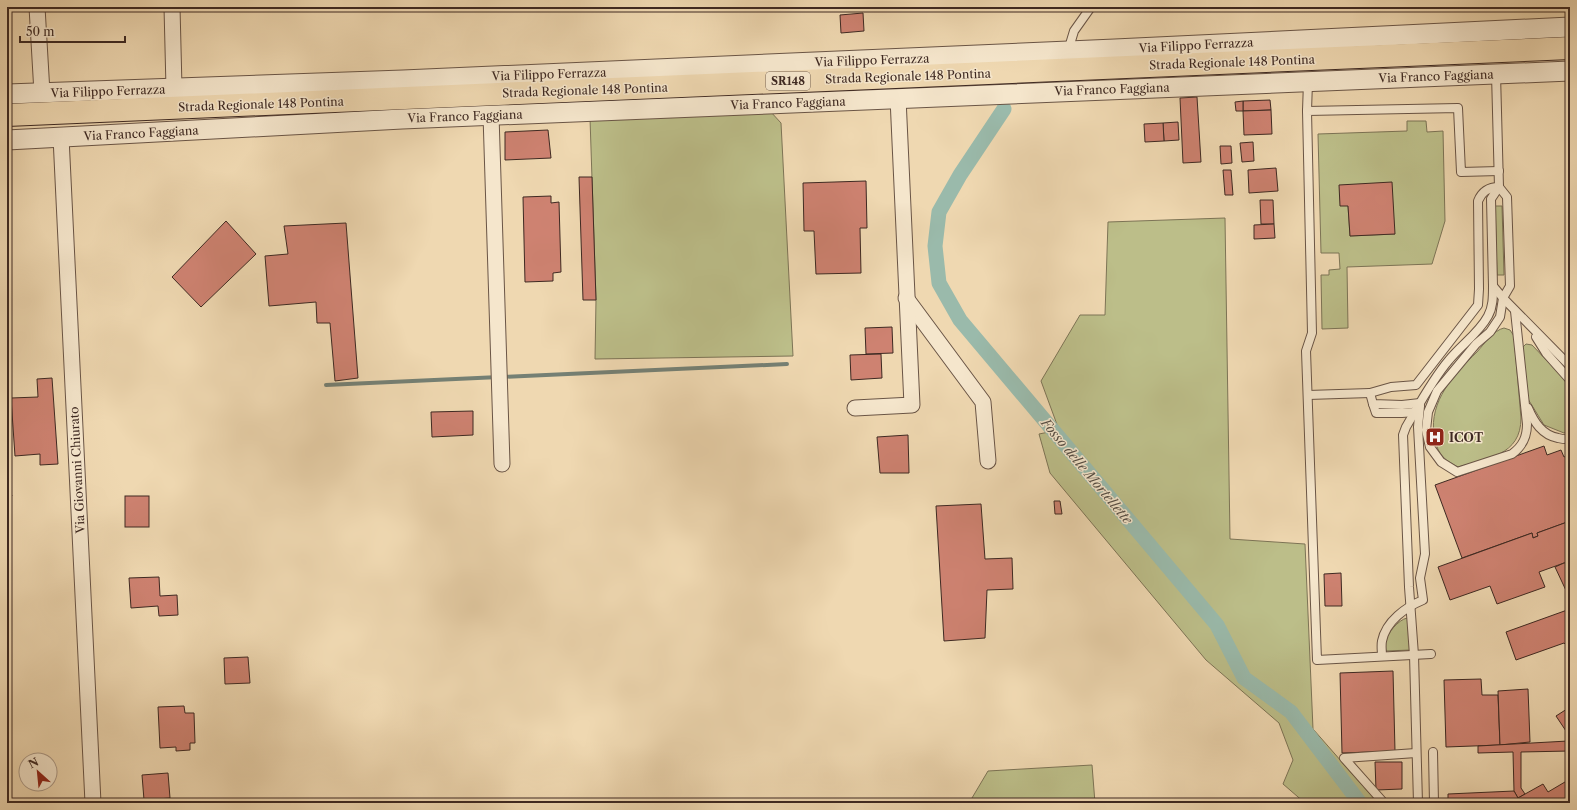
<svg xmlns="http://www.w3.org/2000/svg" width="1577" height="810" font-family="'Libre Caslon Text',serif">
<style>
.green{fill:#bcbe89;stroke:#7d7456;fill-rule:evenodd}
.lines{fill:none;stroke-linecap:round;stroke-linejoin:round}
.stream{stroke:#758074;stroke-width:4}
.canal{stroke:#9abaab;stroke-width:15}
.building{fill:#ce8271;stroke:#3e2922}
.service-casing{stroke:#6a5546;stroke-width:10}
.minor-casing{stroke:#6a5546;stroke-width:17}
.tertiary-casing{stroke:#6a5546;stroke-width:21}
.primary-casing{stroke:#3e2922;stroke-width:24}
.service{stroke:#f5e6cc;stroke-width:8}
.minor{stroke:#f5e6cc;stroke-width:15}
.tertiary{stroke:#f5e6cc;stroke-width:19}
.primary{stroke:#efd8b1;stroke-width:22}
.labels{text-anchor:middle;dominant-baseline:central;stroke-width:3;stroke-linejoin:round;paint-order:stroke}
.shield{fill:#f5e6cc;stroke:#756255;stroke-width:1}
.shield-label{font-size:11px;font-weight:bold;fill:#3e2922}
.street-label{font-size:12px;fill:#3e2922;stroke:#f5e6cc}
.poi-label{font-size:12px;font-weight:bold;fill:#3e2922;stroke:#f5e6cc;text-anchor:start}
.water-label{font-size:13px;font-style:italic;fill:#554d44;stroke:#f5e6cc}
</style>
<rect width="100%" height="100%" fill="#efd8b1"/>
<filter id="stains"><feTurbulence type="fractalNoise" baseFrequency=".005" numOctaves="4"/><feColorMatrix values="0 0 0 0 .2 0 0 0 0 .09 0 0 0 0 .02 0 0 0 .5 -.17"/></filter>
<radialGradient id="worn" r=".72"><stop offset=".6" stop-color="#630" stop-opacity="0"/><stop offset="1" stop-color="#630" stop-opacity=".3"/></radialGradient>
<g class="green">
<polygon points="770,111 781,123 793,356 595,359 596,300 590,118"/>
<path d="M 1407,121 L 1426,121 L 1427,132 L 1443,131 L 1445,221 L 1432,264 L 1347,267 L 1348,328 L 1322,329 L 1321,275 L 1329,275 L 1329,270 L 1340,269 L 1339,253 L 1321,253 L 1318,134 L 1407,131 ZM 1348,206 L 1395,234 L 1350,236 Z"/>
<polygon points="1495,206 1502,206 1504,275 1497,275"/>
<polygon points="1225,218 1230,539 1305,544 1313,729 1378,803 1305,803 1283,784 1293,760 1279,723 1206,660 1050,473 1039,434 1059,430 1041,381 1080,315 1105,315 1108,222"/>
<path d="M 1504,328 L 1510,330 L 1514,336 L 1521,418 C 1521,456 1487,458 1458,467 C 1453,464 1447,461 1443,457 C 1438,452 1435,442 1434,435 C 1429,401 1454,374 1477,352 C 1484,344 1494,330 1504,328 Z"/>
<polygon points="1526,344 1532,345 1570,385 1570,431 1564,433 1544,425 1528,399 1522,348"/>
<path d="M 1407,618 L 1409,620 L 1410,650 L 1386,651 C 1385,648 1385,644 1385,641 C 1388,633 1398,620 1407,618 Z"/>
<polygon points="1092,765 1095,803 969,803 988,771"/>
</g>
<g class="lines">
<polyline class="stream" points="326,385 787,364"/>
<polyline class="canal" points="1004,109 960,175 939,212 935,246 939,283 960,320 1217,625 1244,678 1291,712 1360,803"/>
</g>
<g class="building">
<polygon points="863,13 864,31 841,33 840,15"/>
<polygon points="1197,97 1201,162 1183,163 1180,98"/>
<polygon points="1270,100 1271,110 1243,111 1243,101"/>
<polygon points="1243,101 1243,111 1236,111 1235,102"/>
<polygon points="1271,110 1272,134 1244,135 1243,111"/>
<polygon points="1178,122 1179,140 1164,141 1163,123"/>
<polygon points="1163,123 1164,141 1145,142 1144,124"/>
<polygon points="548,130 551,158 505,160 505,132"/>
<polygon points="1253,142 1254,161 1242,162 1240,143"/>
<polygon points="1220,146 1231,146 1232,163 1221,164"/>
<polygon points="1276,168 1278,191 1249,193 1248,170"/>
<polygon points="1223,170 1231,170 1233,195 1225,195"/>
<polygon points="579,177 592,177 596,300 583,300"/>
<polygon points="866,181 867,228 860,228 861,273 816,274 814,231 804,231 803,183"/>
<polygon points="1392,182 1395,234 1350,236 1348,206 1340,206 1339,185"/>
<polygon points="551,196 551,203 559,202 561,272 553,273 553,281 525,282 523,197"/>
<polygon points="1260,200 1273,200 1274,224 1261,224"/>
<polygon points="226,221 256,254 201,307 172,277"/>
<polygon points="346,223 358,378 335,381 330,323 317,323 316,302 269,306 265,256 288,254 284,226"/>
<polygon points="1274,224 1275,238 1254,239 1254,225"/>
<polygon points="892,327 893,353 866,354 865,328"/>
<polygon points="881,354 882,378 851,380 850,355"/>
<polygon points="52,378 58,464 40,465 40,454 15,456 11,398 38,397 37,379"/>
<polygon points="473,411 473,435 432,437 431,412"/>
<polygon points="908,435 909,473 880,473 877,437"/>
<polygon points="1544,446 1547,455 1561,450 1564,457 1570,454 1570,521 1537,533 1538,536 1533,538 1532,533 1462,558 1435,485"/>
<polygon points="7,484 12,496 7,499"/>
<rect x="125" y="496" width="24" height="31"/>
<polygon points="1054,501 1060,501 1062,514 1055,514"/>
<polygon points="981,504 985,559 1012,558 1013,589 987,590 985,638 944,641 936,506"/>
<polygon points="1570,521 1570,563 1564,563 1539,572 1545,587 1497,604 1490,586 1450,600 1438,567 1532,533 1533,538 1538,536 1537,533"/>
<polygon points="1564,563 1570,563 1570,599 1555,567"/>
<polygon points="1341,573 1342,606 1325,606 1324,574"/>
<polygon points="159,577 160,596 177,595 178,615 159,616 158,606 131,608 129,578"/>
<polygon points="1570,609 1570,649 1564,643 1516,660 1506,632"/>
<polygon points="248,657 250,683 225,684 224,658"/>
<polygon points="1393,671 1395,751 1342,753 1340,673"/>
<polygon points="1481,679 1482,695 1498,695 1500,745 1446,747 1444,680"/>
<polygon points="1528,689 1530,742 1500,745 1498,691"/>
<polygon points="184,706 185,713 194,713 195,743 190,743 190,750 176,751 176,747 160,748 158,707"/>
<polygon points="1570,707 1570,714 1566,716 1570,723 1570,751 1521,752 1521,788 1525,794 1518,798 1514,791 1513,752 1478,753 1478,746 1568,741 1568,734 1556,716"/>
<polygon points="1375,762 1402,762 1402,789 1376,790"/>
<polygon points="168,773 170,798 144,800 142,775"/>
<polygon points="1570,779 1570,803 1448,803 1448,794 1514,791 1518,798 1543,784 1548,792"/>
</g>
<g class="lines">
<g class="service-casing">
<g id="service">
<polyline points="1068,51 1074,31 1091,7"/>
<path d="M 1496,74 L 1499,187 L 1507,197 L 1510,286 L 1503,298 L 1500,317 L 1490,332 L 1476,344 L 1437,391 L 1428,412 L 1426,430 L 1430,447 L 1441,462 L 1457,472 L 1512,454 C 1523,446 1527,437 1527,424 L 1515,311"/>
<polyline points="1307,111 1308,82"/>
<polyline points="1499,187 1491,199 1493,286 1503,298 1570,366"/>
<polyline points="1536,337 1546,353 1570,380"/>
<polyline points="1308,395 1370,393"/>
<path d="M 1420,403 L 1402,405 L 1373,404 L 1370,393 L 1391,387 L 1416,385 L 1478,305 L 1479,289 L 1478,201 C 1482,191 1489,187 1499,187"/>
<polyline points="1373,404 1376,413 1402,413 1415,412"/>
<path d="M 1528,408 C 1534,422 1542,435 1558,438 C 1562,439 1566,440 1570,439"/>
<polyline points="1431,654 1317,660 1306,351 1312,333 1307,111 1458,108 1461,172 1499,171"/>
<path d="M 1382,656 C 1382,651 1381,646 1382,641 C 1386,621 1406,607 1423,600 L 1420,578 L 1425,554 L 1418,427 L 1420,406"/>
<polyline points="1433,752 1434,803"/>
<polyline points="1384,803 1344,758 1416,753"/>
<path d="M 1418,803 L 1414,655 L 1409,587 L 1403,435 L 1406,427 C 1419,405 1432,380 1449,360 C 1461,345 1479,333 1488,316 C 1493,307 1493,297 1493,286"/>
</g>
</g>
<g class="minor-casing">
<g id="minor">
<polyline points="37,7 42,93"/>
<polyline points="172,7 174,88"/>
<polyline points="491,115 502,464"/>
<polyline points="61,137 93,803"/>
<polyline points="906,298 983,402 988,461"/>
<polyline points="855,408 912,405 898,98"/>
</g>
</g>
<g class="tertiary-casing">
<g id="tertiary">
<polyline points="7,94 403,80 1115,49 1570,27"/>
<polyline points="7,140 402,119 1570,71"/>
</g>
</g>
<g class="primary-casing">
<polyline id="primary" points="7,115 1570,48"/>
</g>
<use href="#service" class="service"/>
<use href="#minor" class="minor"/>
<use href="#tertiary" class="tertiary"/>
<use href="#primary" class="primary"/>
</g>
<defs>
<g id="hospital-square" transform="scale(1)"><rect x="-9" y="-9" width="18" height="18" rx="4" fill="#8f2418" stroke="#f5e6cc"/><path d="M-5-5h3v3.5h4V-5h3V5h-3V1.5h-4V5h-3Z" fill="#fff"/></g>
</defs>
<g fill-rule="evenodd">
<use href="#hospital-square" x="1435" y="437"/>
</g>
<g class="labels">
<rect class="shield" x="766" y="72" width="44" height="18" rx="3"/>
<g class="shield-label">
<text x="788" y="81">SR148</text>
</g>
<g class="street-label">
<text transform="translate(1196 45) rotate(-3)">Via Filippo Ferrazza</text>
<text transform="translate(872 60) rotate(-2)">Via Filippo Ferrazza</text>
<text transform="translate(1232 62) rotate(-2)">Strada Regionale 148 Pontina</text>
<text transform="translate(549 74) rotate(-2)">Via Filippo Ferrazza</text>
<text transform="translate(908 76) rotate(-2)">Strada Regionale 148 Pontina</text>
<text transform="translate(1436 76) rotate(-2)">Via Franco Faggiana</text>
<text transform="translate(1112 89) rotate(-2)">Via Franco Faggiana</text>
<text transform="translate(585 90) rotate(-2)">Strada Regionale 148 Pontina</text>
<text transform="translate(108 91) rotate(-2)">Via Filippo Ferrazza</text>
<text transform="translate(788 103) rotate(-2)">Via Franco Faggiana</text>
<text transform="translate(261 104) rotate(-2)">Strada Regionale 148 Pontina</text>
<text transform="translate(465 116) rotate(-2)">Via Franco Faggiana</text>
<text transform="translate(141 133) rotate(-3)">Via Franco Faggiana</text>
<text transform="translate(77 470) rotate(-93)">Via Giovanni Chiurato</text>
</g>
<g class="poi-label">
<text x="1449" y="437">ICOT</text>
</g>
<g class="water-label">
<text transform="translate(1087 471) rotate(50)">Fosso delle Mortellette</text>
</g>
</g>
<rect width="1577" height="810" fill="none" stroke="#efd8b1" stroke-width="24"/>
<rect x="8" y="8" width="1561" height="794" fill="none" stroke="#3e2922" stroke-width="2"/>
<rect x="12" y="12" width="1553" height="786" fill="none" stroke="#3e2922"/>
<g transform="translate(38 772) rotate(333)"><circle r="19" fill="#f5e6cc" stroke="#ac9a88"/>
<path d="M0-3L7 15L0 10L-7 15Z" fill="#8f2418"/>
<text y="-6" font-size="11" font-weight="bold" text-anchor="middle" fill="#3e2922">N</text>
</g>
<path d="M20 36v6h105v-6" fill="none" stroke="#3e2922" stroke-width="2"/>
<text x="26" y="36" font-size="12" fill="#3e2922" stroke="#f5e6cc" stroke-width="3" paint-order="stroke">50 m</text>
<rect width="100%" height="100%" filter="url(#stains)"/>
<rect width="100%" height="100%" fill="url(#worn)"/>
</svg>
